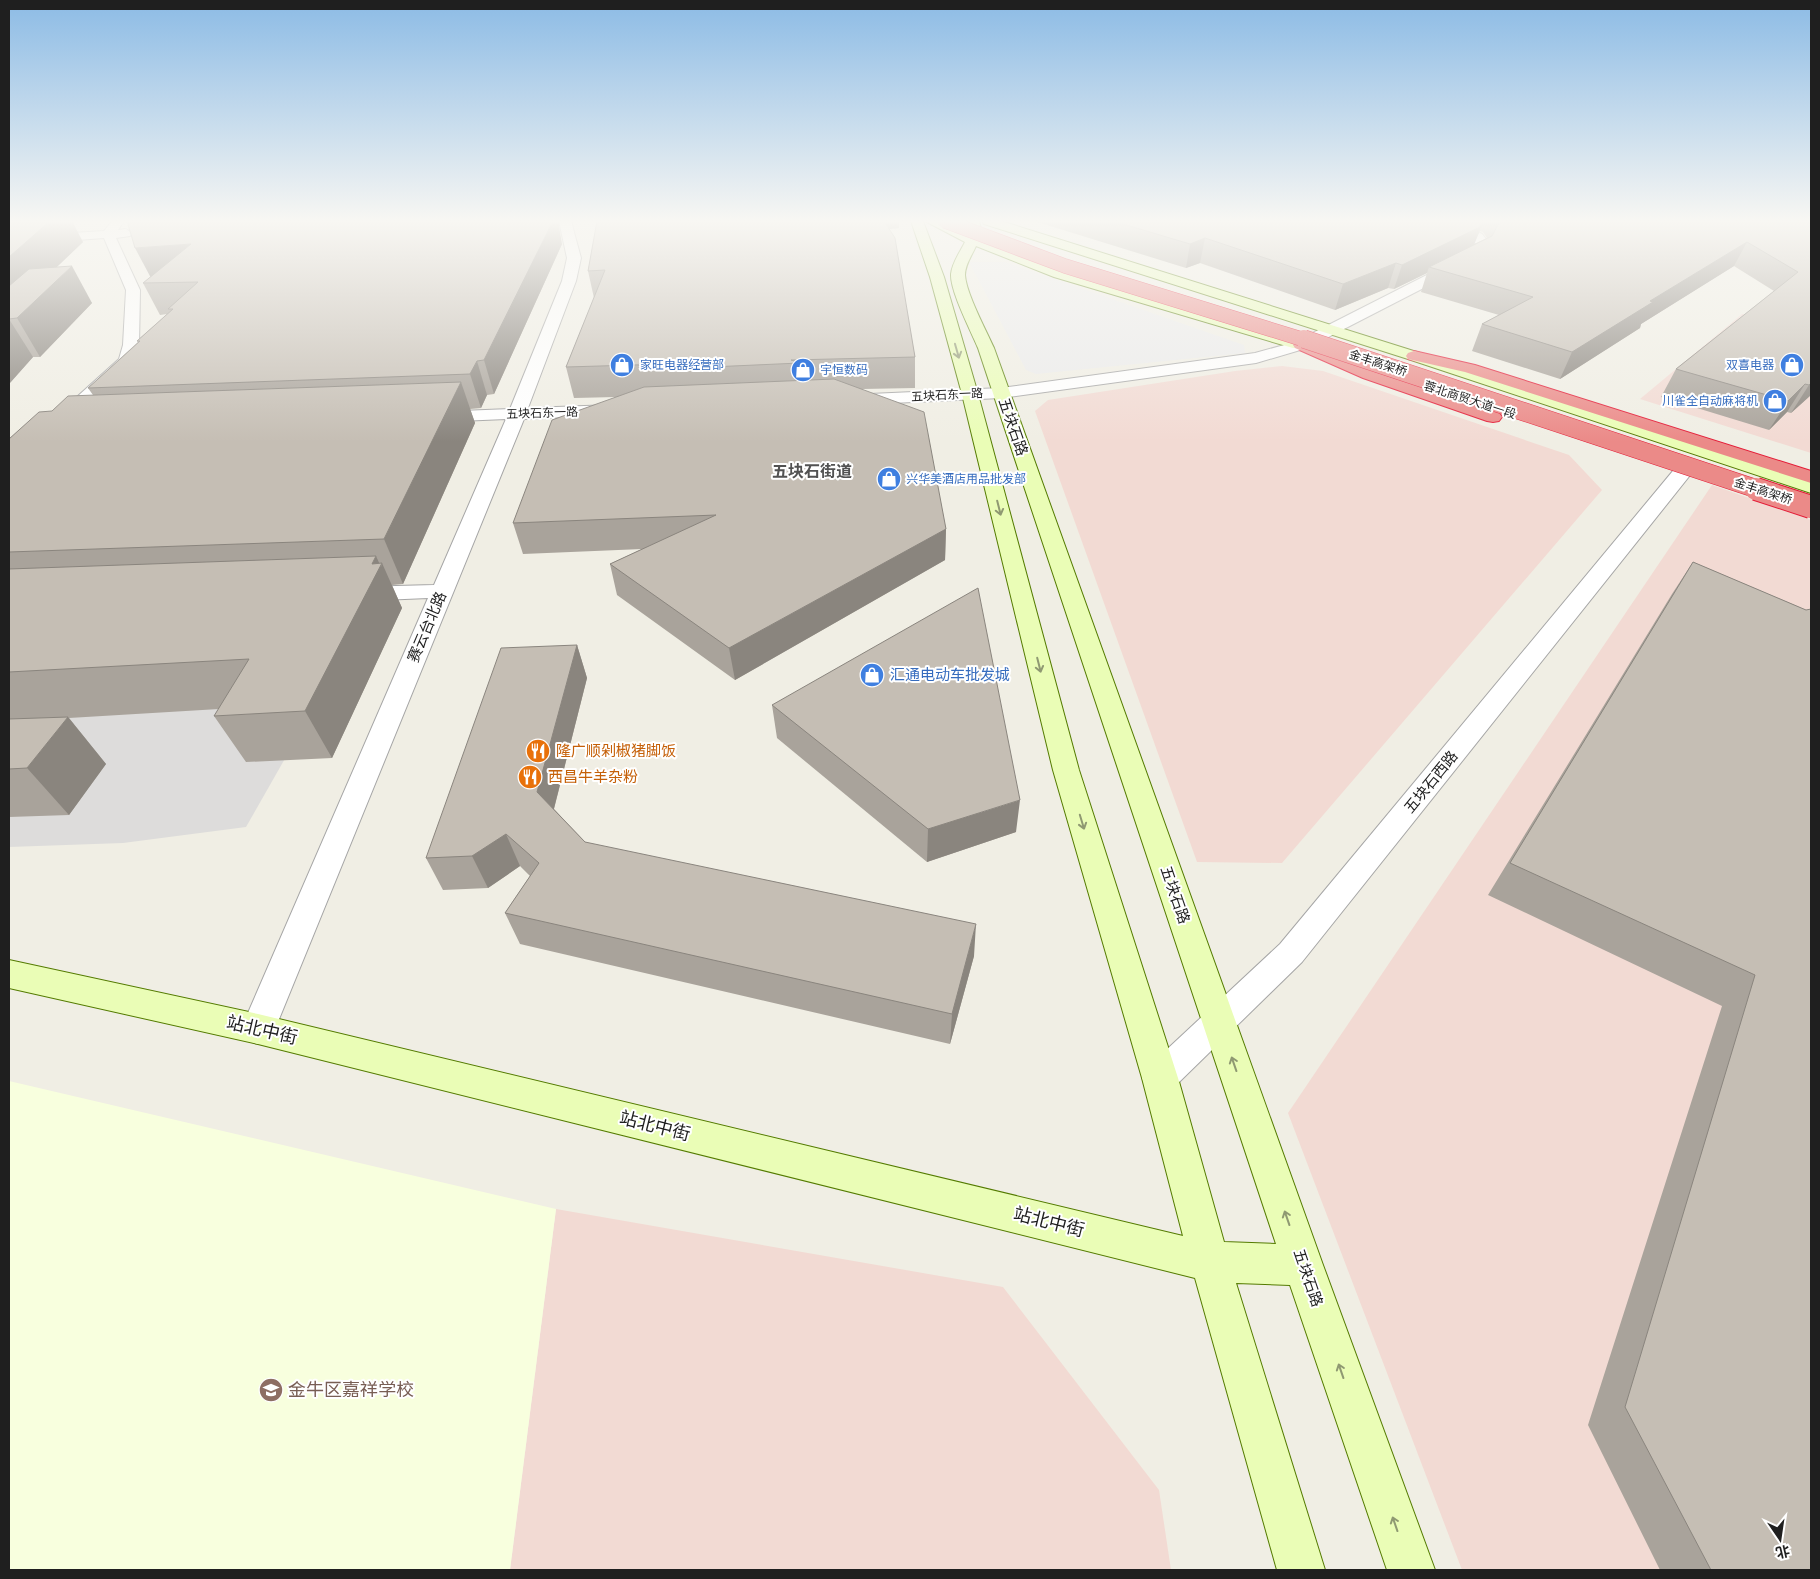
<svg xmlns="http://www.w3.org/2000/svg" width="1820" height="1579" font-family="'Fira Sans','Noto Sans SC',sans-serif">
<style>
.residential{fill:#dddcdb}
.commercial{fill:#f2dad3}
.education{fill:#f8ffde}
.parking{fill:#ebebeb}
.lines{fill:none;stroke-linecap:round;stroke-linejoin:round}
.street-casing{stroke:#a6a6a6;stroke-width:2}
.secondary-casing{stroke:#547b00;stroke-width:2}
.highway-casing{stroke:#e41c37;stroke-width:2}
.street{fill:#fff;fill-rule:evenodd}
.secondary{fill:#eafdb6;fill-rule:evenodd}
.highway{fill:#eb8a88;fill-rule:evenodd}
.highway-bridge-far2-casing{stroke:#e41c37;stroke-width:15;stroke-linecap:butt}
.highway-bridge-far1-casing{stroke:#e41c37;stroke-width:19;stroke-linecap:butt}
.highway-bridge-casing{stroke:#e41c37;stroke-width:24;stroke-linecap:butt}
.highway-bridge-far2{stroke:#eb8a88;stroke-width:14}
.highway-bridge-far1{stroke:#eb8a88;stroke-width:18}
.highway-bridge{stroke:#eb8a88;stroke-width:22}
.wall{fill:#a9a39b;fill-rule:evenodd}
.shaded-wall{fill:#8a857e}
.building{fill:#c5beb4;stroke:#8a857e}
.oneway{stroke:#8f9972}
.labels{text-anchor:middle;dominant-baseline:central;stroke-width:4;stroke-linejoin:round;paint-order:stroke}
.far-street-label{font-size:12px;fill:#1f1f1f;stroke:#fff}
.far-shop-label{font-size:12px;fill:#366cbe;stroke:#fff;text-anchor:start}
.street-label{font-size:15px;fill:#1f1f1f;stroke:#fff}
.shop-label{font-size:15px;fill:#366cbe;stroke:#fff;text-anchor:start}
.food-label{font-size:15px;fill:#c56008;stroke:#fff;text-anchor:start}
.far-district-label{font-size:16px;font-weight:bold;fill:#525252;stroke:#fff}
.near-street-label{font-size:18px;fill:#1f1f1f;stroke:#fff}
.near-education-label{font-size:18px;fill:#785e54;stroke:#fff;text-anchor:start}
</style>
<rect width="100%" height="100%" fill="#f0eee4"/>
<polygon class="residential" points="454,462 246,827 123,843 9,847 9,486"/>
<g class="commercial">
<polygon points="1811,313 1811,453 1640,399 1742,314"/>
<polygon points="1282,366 1323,371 1569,455 1602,490 1282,863 1197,862 1035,411 1048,400 1235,371"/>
<polygon points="1712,485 1811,520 1811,1570 1462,1570 1288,1113"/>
<polygon points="556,1209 1003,1287 1159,1490 1171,1570 510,1570"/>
</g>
<polygon class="education" points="9,1081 556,1209 510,1570 9,1570"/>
<polygon class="parking" points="969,262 1005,262 1244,345 1245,353 1036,374 1026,370"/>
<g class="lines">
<g class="street-casing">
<g id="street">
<polygon points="112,221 124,221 118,230 126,229 132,233 130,236 116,238 140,290 139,345 134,361 16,472 9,474 9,458 119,359 123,345 126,290 104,238 9,245 9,237 104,231"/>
<polygon points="559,221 571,221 581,258 576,281 528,408 613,405 619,406 622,410 619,414 613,415 524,419 275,1029 270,1040 258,1044 246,1040 241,1029 428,598 358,601 350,599 347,594 350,589 358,587 434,585 506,419 436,422 430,421 427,417 430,413 436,412 510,409 562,281 567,258"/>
<polygon points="1441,221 1456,221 1482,234 1490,244 1482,258 1307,348 1256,363 1001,398 848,405 842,404 839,400 842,396 848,395 1001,388 1255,353 1295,342 1472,252 1477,244"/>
<polygon points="1684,464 1691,466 1694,470 1691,474 1302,962 1172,1089 1160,1094 1148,1089 1142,1078 1148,1067 1280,944 1677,466"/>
</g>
</g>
<g class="secondary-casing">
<g id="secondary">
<path d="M 911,221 L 923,221 L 944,277 L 978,394 L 1079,770 L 1178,1078 L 1224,1242 L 1276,1244 L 978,348 C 971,331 950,291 951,274 C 952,263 960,252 965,242 L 925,221 L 941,221 L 968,233 L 967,221 L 979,221 L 981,229 L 979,238 L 1064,271 L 1305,342 L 1307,345 L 1305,348 L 1293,348 L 1054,277 L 976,246 C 972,255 965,265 965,275 C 966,293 986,330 994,348 L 1323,1265 L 1435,1570 L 1387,1570 L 1290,1285 L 1236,1283 L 1325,1570 L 1277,1570 L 1195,1278 L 258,1044 L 9,988 L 9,960 L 258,1014 L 1183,1236 L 1142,1078 L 1053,770 L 962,394 L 930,277 Z"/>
<polygon points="982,221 1001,221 1420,353 1811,481 1811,493 1408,359 984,224"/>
</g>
</g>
<g class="highway-casing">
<g id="highway">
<polygon points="1301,340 1375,372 1499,413 1502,417 1499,421 1493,422 1487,421 1363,378 1295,348 1293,345 1295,342"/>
<polygon points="1414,351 1475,365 1811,471 1811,483 1465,372 1408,359 1406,356 1408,353"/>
</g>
</g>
<use href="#street" class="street"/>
<use href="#secondary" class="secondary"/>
<use href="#highway" class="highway"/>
<g class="highway-bridge-far2-casing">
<polyline id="highway-bridge-far2" points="945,221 1065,266 1308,341"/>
</g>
<g class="highway-bridge-far1-casing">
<polyline id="highway-bridge-far1" points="1304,339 1760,490"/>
</g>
<g class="highway-bridge-casing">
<polyline id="highway-bridge" points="1756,489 1811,507"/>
</g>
<use href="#highway-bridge-far2" class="highway-bridge-far2"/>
<use href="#highway-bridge-far1" class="highway-bridge-far1"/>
<use href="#highway-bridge" class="highway-bridge"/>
</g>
<g class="wall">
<polygon points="9,221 83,242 56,267 92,303 40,357 33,357 9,384"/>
<polygon points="597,221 899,228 889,229 915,357 915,388 862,389 946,529 945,560 735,680 617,595 610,564 642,549 523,554 513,523 616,397 574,398 566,367 594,298 588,271"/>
<path d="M 1034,221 L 1811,221 L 1811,395 L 1791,413 L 1787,412 L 1769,430 L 1661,397 L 1676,369 L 1774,291 L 1734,266 L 1641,324 L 1640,328 L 1560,379 L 1472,351 L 1482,324 L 1499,315 L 1421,292 L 1427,273 L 1394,289 L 1388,288 L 1335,310 L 1200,263 L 1186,268 ZM 1480,231 L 1483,232 L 1487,238 L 1474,244 Z"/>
<polygon points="562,244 494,394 487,395 481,408 470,409 475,423 403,584 392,585 402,608 332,758 246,762 214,716 219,709 69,718 106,764 69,815 9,817 9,439 52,411 93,395 88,388 138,342 137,341 167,314 160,315 143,283 150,277"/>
<polygon points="1693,562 1806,610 1811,1570 1660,1570 1588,1425 1722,1006 1488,895 1672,594"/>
<polygon points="577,645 587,678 554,809 585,842 974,956 950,1044 520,944 505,913 530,876 520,866 488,888 443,890 426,858"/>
<polygon points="772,705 1016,832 927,862 777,738"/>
</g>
<g class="shaded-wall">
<polygon points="50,221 72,221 83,242 9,313 9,257"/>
<polygon points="553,221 558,221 562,244 494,394 484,360"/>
<polygon points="874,221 899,221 899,228 874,230"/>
<polygon points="1483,221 1474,245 1429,267 1427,273 1394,289 1402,265"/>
<polygon points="1205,238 1200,263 1186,268 1190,244"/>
<polygon points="1747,242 1734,266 1641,324 1640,328 1560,379 1572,352 1650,301"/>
<polygon points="191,244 151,278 135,248"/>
<polygon points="1396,263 1388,288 1335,310 1343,284"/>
<polygon points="72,266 92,303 40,357 17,318"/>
<polygon points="9,319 33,357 9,384"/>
<polygon points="477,361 487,395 481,408 470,374"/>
<polygon points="461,382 475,423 403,584 384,539"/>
<polygon points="1811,383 1811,395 1791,413 1809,385"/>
<polygon points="1805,384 1787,412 1769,430 1788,401"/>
<polygon points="946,529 945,560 735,680 729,648"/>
<polygon points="376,556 381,567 382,563 402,608 332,758 305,711"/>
<polygon points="577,645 587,678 550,824 537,792"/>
<polygon points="68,717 106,764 69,815 27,768"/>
<polygon points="1020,800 1016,832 927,862 928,829"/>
<polygon points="506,834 520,866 488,888 472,856"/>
<polygon points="976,924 974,956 950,1044 952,1014"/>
</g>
<g class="building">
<polygon points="9,221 50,221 9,257"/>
<polygon points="127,221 553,221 484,360 477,361 470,374 88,388 140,341 137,341 173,309 168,309 198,282 143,283 191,244 135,248"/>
<polygon points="597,221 884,221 895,238 915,357 791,360 800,363 688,368 701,363 566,367 605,270 588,271"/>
<polygon points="1113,221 1483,221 1480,227 1402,265 1396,263 1343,284 1205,238 1190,244"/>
<polygon points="1500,221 1811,221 1811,383 1809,385 1805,384 1788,401 1676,369 1798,272 1747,242 1650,301 1653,302 1572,352 1482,324 1533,297 1429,267 1492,236"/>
<polygon points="72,266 17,318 9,319 9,286 29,269"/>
<polygon points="834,379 924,412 946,529 729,648 610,564 716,515 513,523 552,420 644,387"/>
<polygon points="461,382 384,539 9,552 9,439 39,412 52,411 68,396"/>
<polygon points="376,556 372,564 382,563 305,711 214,716 249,659 9,672 9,569"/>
<polygon points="1693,562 1806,610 1811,609 1811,1570 1711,1570 1625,1407 1755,975 1510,863"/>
<polygon points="978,588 1020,800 928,829 772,705"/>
<polygon points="577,645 537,792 585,842 976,924 952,1014 505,913 539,863 506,834 472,856 426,858 501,648"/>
<polygon points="68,717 27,768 9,769 9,719"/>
</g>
<defs><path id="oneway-shaft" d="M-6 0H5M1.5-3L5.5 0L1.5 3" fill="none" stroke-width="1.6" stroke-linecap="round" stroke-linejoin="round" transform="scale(1.25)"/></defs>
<g class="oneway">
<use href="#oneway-shaft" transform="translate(957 351) rotate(74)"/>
<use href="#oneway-shaft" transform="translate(999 508) rotate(76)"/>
<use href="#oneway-shaft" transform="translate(1039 665) rotate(76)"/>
<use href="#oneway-shaft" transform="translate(1082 822) rotate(73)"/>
<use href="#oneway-shaft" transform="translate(1234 1064) rotate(-109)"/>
<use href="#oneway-shaft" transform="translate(1287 1218) rotate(-109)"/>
<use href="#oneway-shaft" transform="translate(1341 1371) rotate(-109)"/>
<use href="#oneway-shaft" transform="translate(1395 1524) rotate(-109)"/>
</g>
<linearGradient id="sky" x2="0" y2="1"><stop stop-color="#8cbbe5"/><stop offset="0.5" stop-color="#f8f7f3"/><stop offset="1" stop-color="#f8f7f3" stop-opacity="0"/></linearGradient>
<rect width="1820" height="442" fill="url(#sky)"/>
<defs>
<g id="shop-disc" transform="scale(1.25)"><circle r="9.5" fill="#3f7fe0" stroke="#fff"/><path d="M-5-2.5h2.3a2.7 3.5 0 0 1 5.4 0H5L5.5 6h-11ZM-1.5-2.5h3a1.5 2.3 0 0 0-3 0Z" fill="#fff"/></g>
<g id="restaurant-disc" transform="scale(1.25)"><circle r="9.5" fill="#e8710a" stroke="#fff"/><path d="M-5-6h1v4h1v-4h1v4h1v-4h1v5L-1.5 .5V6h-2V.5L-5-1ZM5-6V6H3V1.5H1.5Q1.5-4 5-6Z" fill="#fff"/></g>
<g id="school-disc" transform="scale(1.25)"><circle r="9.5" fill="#8d6e63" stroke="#fff"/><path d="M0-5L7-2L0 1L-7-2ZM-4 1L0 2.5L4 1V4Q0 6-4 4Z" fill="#fff"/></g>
</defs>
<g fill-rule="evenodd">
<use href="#shop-disc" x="622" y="365"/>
<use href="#shop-disc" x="1792" y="365"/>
<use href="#shop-disc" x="803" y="370"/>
<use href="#shop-disc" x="1775" y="401"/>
<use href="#shop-disc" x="889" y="479"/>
<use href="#shop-disc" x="872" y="675"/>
<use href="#restaurant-disc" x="538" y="751"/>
<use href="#restaurant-disc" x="530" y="777"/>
<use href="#school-disc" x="271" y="1390"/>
</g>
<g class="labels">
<g class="far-street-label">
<text transform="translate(1378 363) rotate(18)">金丰高架桥</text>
<text transform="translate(947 395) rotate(-3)">五块石东一路</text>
<text transform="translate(1470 400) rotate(18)">蓉北商贸大道一段</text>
<text transform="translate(542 413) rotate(-2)">五块石东一路</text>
<text transform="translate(1763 491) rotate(18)">金丰高架桥</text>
</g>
<g class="far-shop-label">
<text x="640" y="365">家旺电器经营部</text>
<text x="1774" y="365" text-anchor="end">双喜电器</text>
<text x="820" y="370">宇恒数码</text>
<text x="1758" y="401" text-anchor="end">川雀全自动麻将机</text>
<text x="906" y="479">兴华美酒店用品批发部</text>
</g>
<g class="street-label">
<text transform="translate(1013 427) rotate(71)">五块石路</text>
<text transform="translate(427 627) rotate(-67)">赛云台北路</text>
<text transform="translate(1431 782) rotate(-51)">五块石西路</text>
<text transform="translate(1175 895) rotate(71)">五块石路</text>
<text transform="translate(1308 1278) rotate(71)">五块石路</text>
</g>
<g class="shop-label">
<text x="890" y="675">汇通电动车批发城</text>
</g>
<g class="food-label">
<text x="556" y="751">隆广顺剁椒猪脚饭</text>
<text x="548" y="777">西昌牛羊杂粉</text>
</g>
<g class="far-district-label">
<text x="812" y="471">五块石街道</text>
</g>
<g class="near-street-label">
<text transform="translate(262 1030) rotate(13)">站北中街</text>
<text transform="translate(655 1126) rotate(14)">站北中街</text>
<text transform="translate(1049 1222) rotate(14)">站北中街</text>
</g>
<g class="near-education-label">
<text x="288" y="1390">金牛区嘉祥学校</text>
</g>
</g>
<rect width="1820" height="1579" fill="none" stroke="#1f1f1f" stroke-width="20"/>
<g transform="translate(1780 1539) rotate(167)" stroke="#ffffff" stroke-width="4" paint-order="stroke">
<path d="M0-4L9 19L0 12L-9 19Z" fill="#1f1f1f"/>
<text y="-8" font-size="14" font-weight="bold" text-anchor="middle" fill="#1f1f1f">北</text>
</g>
</svg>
